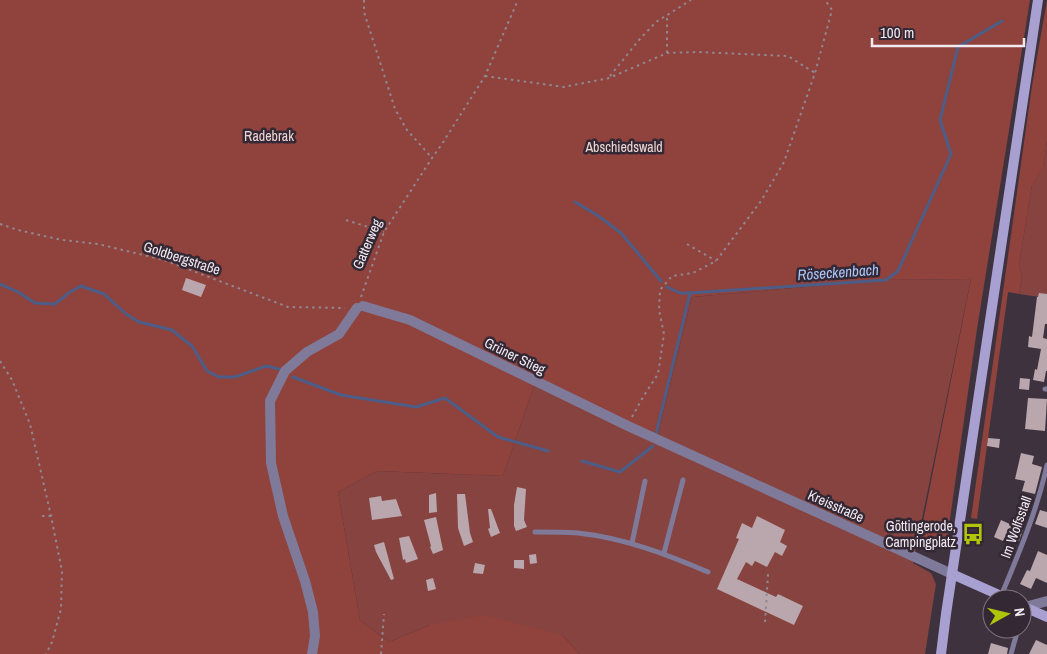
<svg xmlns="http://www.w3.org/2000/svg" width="1047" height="654" font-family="'Archivo Narrow',sans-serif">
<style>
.green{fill:#87433f}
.forest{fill:#90423d}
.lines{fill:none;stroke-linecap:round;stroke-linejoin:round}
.stream{stroke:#4c5d87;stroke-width:3}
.building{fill:#baa7ad}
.path{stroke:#908790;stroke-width:2;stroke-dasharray:2.5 4;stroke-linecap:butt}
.lane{stroke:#7f7a9a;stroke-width:5}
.street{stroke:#7f7a9a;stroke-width:10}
.secondary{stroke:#a9a0d2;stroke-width:10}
.labels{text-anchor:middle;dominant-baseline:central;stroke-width:5;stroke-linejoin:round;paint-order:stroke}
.park-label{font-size:14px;fill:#efd6d4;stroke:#332834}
.street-label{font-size:14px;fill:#f1eaf1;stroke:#332834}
.poi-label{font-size:14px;fill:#f1eaf1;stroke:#332834;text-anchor:end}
.water-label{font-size:15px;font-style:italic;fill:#a8c6fb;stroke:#332834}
</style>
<rect width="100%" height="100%" fill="#3d323e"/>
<g class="green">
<polygon points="1047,141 1047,298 1019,294 1022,278 1019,265 1032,185 1043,167"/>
<polygon points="971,279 913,563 931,573 936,584 925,654 580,654 562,635 430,625 389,642 360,620 338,492 377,471 503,476 534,386 656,441 692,297 886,280"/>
</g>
<g class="forest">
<polygon points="0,0 1030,0 977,329 946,547 918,547 971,279 886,280 692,297 656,441 534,386 503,476 377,471 338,492 360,620 389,642 430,625 485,615 562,635 580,654 0,654"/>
<polygon points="1047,0 1047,141 1043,168 1032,185 1019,265 1022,278 1019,294 1008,292 977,519 971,518 1032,86"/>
</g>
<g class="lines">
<g class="stream">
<polyline points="575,202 597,215 621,233 661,281"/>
<polyline points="0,284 18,292 35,303 55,304 70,292 81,286 104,294 126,314 139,322 172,330 192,346 207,371 219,377 235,377 266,366 279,369"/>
<polyline points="667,287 680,293 690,293"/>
<polyline points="293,377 341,395 416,407 445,398 498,437 548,451"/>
<polyline points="656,434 690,293 886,280 898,271 951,154 940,120 958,47 1002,21"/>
<polyline points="582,461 620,472 653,446"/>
</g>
</g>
<g class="building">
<polygon points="186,278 206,285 201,297 182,290"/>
<polygon points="1039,293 1047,294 1047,324 1045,324 1043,338 1047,339 1047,371 1046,371 1044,382 1033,380 1035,369 1037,370 1041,349 1028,347 1029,336 1032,337 1037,297 1038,297"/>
<polygon points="1020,378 1030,379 1029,390 1019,389"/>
<polygon points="1028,398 1047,399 1045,431 1025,429"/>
<polygon points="988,438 1000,439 999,448 987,446"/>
<polygon points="1021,453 1034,456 1032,464 1042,467 1035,494 1022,491 1025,481 1015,479"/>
<polygon points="517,487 526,489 524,520 527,527 516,531 514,526 514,505"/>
<polygon points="436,493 437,512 429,513 429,495"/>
<polygon points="457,494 465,494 470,533 473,542 464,546 458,528"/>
<polygon points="381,496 382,501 396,499 402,516 372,520 369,498"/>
<polygon points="488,509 491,509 500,533 491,537 488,529 490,528"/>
<polygon points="1040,510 1047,512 1047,528 1035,524"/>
<polygon points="757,516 785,530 780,542 787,546 782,556 775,552 767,567 755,561 752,566 746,562 737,579 776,597 778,594 803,606 794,625 717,589 739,539 736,538 742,523 752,528"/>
<polygon points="436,517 443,550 433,554 430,547 431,546 424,520"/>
<polygon points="1001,520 1023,530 1019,541 1005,537 1003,541 994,537"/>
<polygon points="409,536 418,559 406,563 405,559 403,560 399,538"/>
<polygon points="384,542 394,579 391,580 376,552 374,545"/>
<polygon points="1038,551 1047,555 1047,583 1036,578 1031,589 1020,584 1027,570 1030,571"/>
<polygon points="536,554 537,563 530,564 529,555"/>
<polygon points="514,560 524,560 524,569 514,568"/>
<polygon points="475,563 485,565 483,574 473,573"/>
<polygon points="433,578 436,589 428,591 426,580"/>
<polygon points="1036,640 1047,645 1047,654 1029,654"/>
<polygon points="991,643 1008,648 1007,654 988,654"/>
</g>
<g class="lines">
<g class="path">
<polyline points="364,0 364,12 395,109 407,130 432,158"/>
<polyline points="667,53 667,16"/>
<polyline points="485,76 564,87 609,78 667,53 698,52 788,56 815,73"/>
<polyline points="610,76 639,40 656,22 691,0"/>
<polyline points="346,220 384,232"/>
<polyline points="0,224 18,230 62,240 98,244 164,260 288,307 345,308"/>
<polyline points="687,244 716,261"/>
<polyline points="361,297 384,232 432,158 442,144 485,76 518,0"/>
<polyline points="0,361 12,380 30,424 51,516 62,571 61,609 52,642 46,654"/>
<polyline points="632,417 643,397 658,374 664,334 659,310 660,290 672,276 693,273 716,261 761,201 784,162 815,73 832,10 825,0"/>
<polyline points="42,516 51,516"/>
<polyline points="765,622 768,574"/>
<polyline points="381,654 384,614"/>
</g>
<g class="lane">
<polyline points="1045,389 1047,389"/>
<path d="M 535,532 C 550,532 564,532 578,533 C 624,538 666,554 708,572"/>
<polyline points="632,543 645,481"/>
<polyline points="664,553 683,480"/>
<path d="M 1001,596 C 1019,553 1037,511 1047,465"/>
<polyline points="1011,654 1018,629"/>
</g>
<g class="street">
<polyline points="363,306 410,320 628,426 952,574"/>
<polyline points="1025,607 1047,601"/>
<polyline points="312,654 315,636 313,612 305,581 283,516 271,463 270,401 285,371 307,352 339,334 357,308"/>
</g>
<g class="secondary">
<polyline points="952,574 1008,599"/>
<polyline points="1022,606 1047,617"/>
<polyline points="941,654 946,614 1038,0"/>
</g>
</g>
<defs>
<g id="bus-bare" transform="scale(1.725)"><path d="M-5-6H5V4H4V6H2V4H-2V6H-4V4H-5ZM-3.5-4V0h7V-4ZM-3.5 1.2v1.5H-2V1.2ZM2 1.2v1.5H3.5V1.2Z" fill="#aec508" stroke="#332834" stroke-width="2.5" paint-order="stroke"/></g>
</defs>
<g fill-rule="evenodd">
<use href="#bus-bare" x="973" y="534"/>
</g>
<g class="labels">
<g class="park-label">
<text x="269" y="136">Radebrak</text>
<text x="624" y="147">Abschiedswald</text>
</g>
<g class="street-label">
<text transform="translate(367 244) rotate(-67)">Gatterweg</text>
<text transform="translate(182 258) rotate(18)">Goldbergstraße</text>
<text transform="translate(515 356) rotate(26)">Grüner Stieg</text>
<text transform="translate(836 506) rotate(24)">Kreisstraße</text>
<text transform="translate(1016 527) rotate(-70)">Im Wolfsstall</text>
</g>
<g class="poi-label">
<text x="956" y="526">Göttingerode,<tspan x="956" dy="16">Campingplatz</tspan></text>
</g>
<g class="water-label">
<text transform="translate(838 272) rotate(-4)">Röseckenbach</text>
</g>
</g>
<g transform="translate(1007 614) rotate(82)"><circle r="24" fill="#332834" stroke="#7f7680"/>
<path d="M0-4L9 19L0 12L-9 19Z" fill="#aec508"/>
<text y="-8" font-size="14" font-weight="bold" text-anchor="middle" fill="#f1eaf1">N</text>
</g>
<path d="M872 38v8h152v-8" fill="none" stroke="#f1eaf1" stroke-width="2.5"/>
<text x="880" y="38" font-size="15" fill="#f1eaf1" stroke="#332834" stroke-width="4" paint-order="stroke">100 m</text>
</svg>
